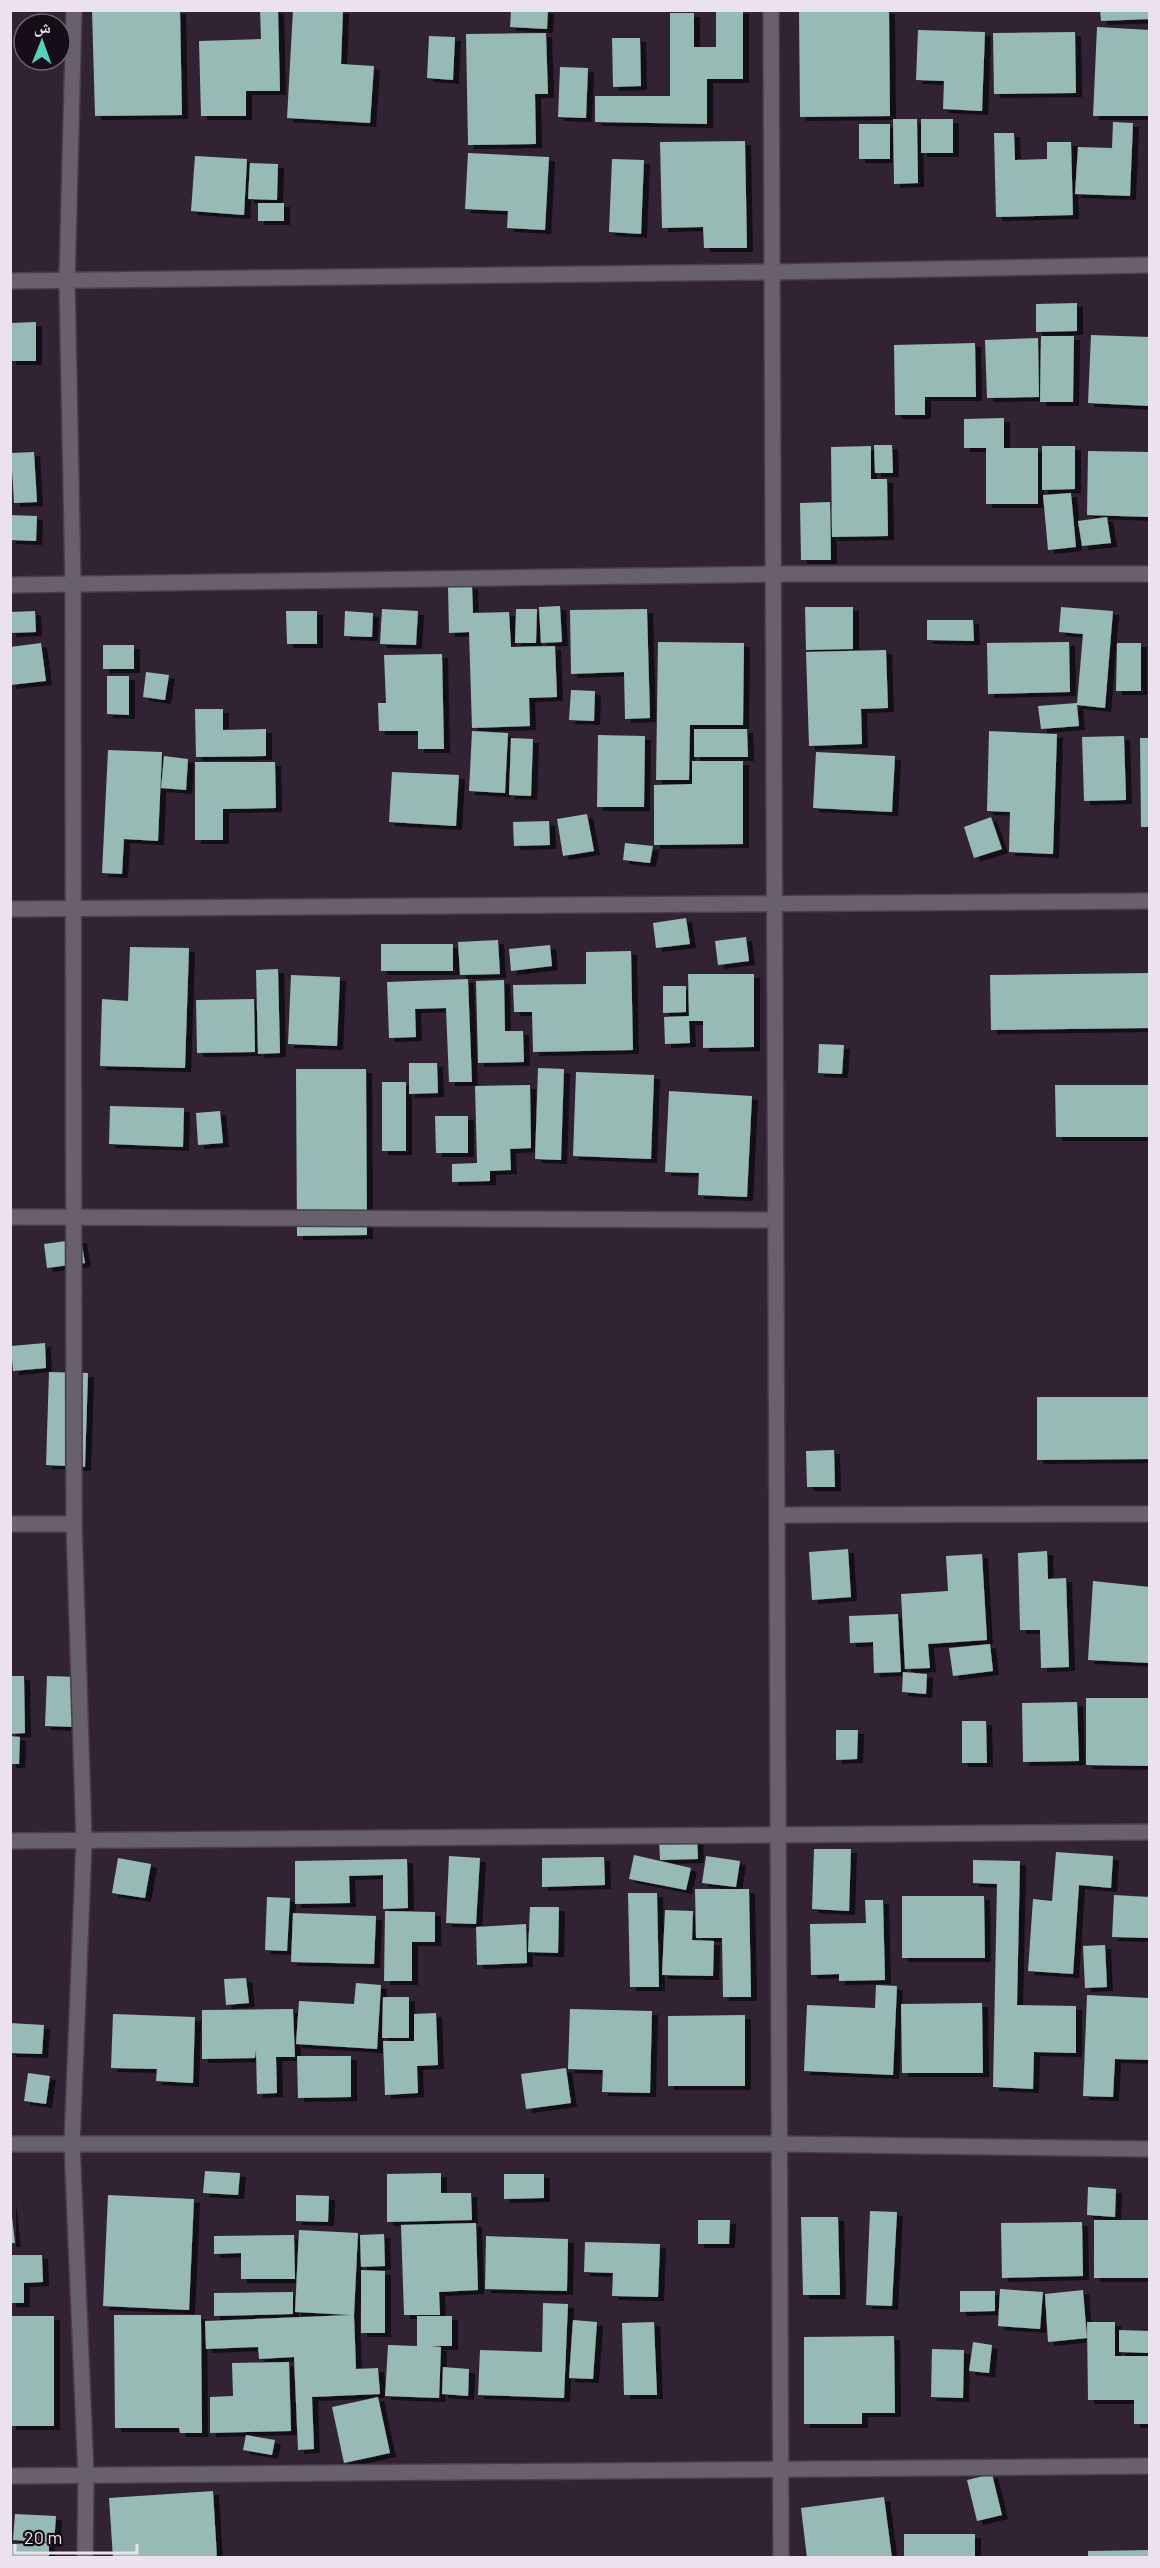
<svg xmlns="http://www.w3.org/2000/svg" width="1160" height="2568" font-family="Barlow,'Noto Naskh Arabic',sans-serif">
<style>
.building{fill:#97bab4;filter:url(#shadow)}
.lines{fill:none;stroke-linecap:round;stroke-linejoin:round}
.minor-casing{stroke:#4b3d4e;stroke-width:18}
.minor{stroke:#68606a;stroke-width:15}
</style>
<defs>
<filter id="shadow"><feDropShadow dx="6" dy="4" stdDeviation="0" flood-color="#0009"/></filter>
</defs>
<rect width="100%" height="100%" fill="#312234"/>
<g class="building">
<polygon points="92,10 180,10 182,115 95,116"/>
<polygon points="260,10 278,10 280,91 246,91 246,116 201,116 199,41 261,39"/>
<polygon points="293,10 343,10 341,64 374,66 370,123 287,118"/>
<polygon points="511,10 548,10 547,29 510,27"/>
<polygon points="716,10 743,10 743,79 707,79 707,124 595,122 595,96 670,96 670,13 694,13 694,47 716,47"/>
<polygon points="799,10 889,10 890,116 800,117"/>
<polygon points="1100,10 1150,10 1150,19 1101,21"/>
<polygon points="1097,27 1150,30 1150,116 1093,116"/>
<polygon points="918,30 985,32 982,111 943,109 944,81 916,80"/>
<polygon points="1075,32 1076,93 994,94 993,33"/>
<polygon points="546,33 548,94 535,94 536,144 468,145 466,34"/>
<polygon points="429,36 455,37 453,80 427,78"/>
<polygon points="612,38 640,38 641,86 613,87"/>
<polygon points="560,67 588,68 586,118 558,117"/>
<polygon points="893,119 917,119 918,183 894,184"/>
<rect x="921" y="119" width="32" height="34"/>
<polygon points="1113,122 1133,123 1130,196 1075,194 1078,147 1112,148"/>
<rect x="859" y="124" width="31" height="35"/>
<polygon points="994,133 1014,133 1015,160 1047,159 1047,142 1071,142 1073,215 996,217"/>
<polygon points="745,141 747,248 704,248 703,227 662,228 660,142"/>
<polygon points="468,153 549,157 545,230 507,228 508,211 465,209"/>
<polygon points="195,156 247,159 244,215 191,211"/>
<polygon points="612,159 644,160 641,234 609,232"/>
<polygon points="250,163 278,164 277,200 248,199"/>
<rect x="258" y="203" width="26" height="18"/>
<polygon points="1077,303 1077,331 1036,332 1036,304"/>
<polygon points="36,322 36,361 10,361 10,323"/>
<polygon points="1091,335 1150,337 1150,406 1088,403"/>
<polygon points="1041,336 1074,336 1073,402 1040,402"/>
<polygon points="1038,338 1039,397 987,398 985,340"/>
<polygon points="975,343 976,397 925,397 925,415 895,415 894,345"/>
<polygon points="1004,418 1004,448 1038,448 1038,504 986,504 986,448 964,448 964,419"/>
<polygon points="874,445 892,445 893,473 875,473"/>
<polygon points="871,446 871,479 887,479 888,536 832,537 831,447"/>
<polygon points="1042,446 1075,446 1075,489 1042,490"/>
<polygon points="1088,451 1150,452 1150,517 1087,515"/>
<polygon points="34,452 37,502 14,503 11,453"/>
<polygon points="1071,493 1076,547 1048,550 1043,495"/>
<polygon points="830,502 831,560 801,560 800,503"/>
<polygon points="10,515 37,516 36,541 10,540"/>
<polygon points="1107,517 1111,543 1082,546 1078,521"/>
<polygon points="472,585 473,613 509,612 511,647 555,646 557,697 529,698 530,726 472,728 469,632 449,633 448,586"/>
<polygon points="560,606 562,642 541,643 539,607"/>
<polygon points="805,607 853,607 853,649 806,650"/>
<polygon points="1061,607 1113,611 1105,708 1077,705 1079,726 1041,729 1038,706 1077,703 1083,634 1059,632"/>
<polygon points="382,609 418,611 416,645 380,644"/>
<polygon points="516,609 537,609 536,643 515,643"/>
<polygon points="647,609 650,718 625,719 624,672 571,674 570,610"/>
<polygon points="35,611 36,632 10,633 10,612"/>
<polygon points="286,611 317,611 317,644 287,644"/>
<polygon points="345,611 373,613 372,637 344,636"/>
<polygon points="927,620 973,620 974,641 927,640"/>
<polygon points="658,642 744,643 743,725 690,725 689,780 656,780"/>
<polygon points="1069,642 1070,692 988,694 987,643"/>
<polygon points="41,643 46,681 10,685 10,647"/>
<polygon points="1117,643 1141,643 1141,691 1116,691"/>
<rect x="103" y="645" width="31" height="24"/>
<polygon points="886,650 888,708 861,709 862,744 809,746 806,652"/>
<polygon points="442,654 444,749 418,749 418,731 379,731 378,703 386,703 384,655"/>
<polygon points="146,672 169,675 165,700 143,697"/>
<polygon points="107,676 129,676 129,715 107,714"/>
<polygon points="571,690 595,691 594,721 569,720"/>
<polygon points="195,709 223,709 223,730 266,729 266,756 196,757"/>
<polygon points="694,729 747,729 748,757 694,757"/>
<polygon points="472,731 508,733 505,793 469,791"/>
<polygon points="989,731 1057,734 1053,854 1009,852 1010,812 987,811"/>
<polygon points="598,735 645,736 644,807 597,807"/>
<polygon points="1124,736 1126,800 1084,801 1082,737"/>
<polygon points="511,738 533,739 531,796 509,795"/>
<polygon points="1140,738 1150,738 1150,827 1141,827"/>
<polygon points="108,750 162,752 158,841 124,839 122,874 102,873"/>
<polygon points="816,752 895,756 892,812 813,808"/>
<polygon points="164,756 188,759 186,790 161,788"/>
<polygon points="692,761 743,761 743,844 654,845 654,785 692,784"/>
<polygon points="195,762 275,762 276,808 223,809 223,840 195,840"/>
<polygon points="392,772 459,775 456,826 389,822"/>
<polygon points="587,814 594,851 563,856 557,819"/>
<polygon points="991,817 1002,849 974,858 964,827"/>
<polygon points="549,821 550,845 514,846 513,822"/>
<polygon points="625,843 653,846 650,863 623,860"/>
<polygon points="686,918 690,944 656,948 653,923"/>
<polygon points="746,937 749,961 718,965 715,941"/>
<polygon points="498,940 500,974 460,975 458,942"/>
<rect x="381" y="944" width="72" height="27"/>
<polygon points="550,945 552,966 511,971 509,949"/>
<polygon points="130,947 189,948 185,1068 100,1066 102,999 128,1001"/>
<polygon points="631,951 633,1050 533,1052 532,1012 514,1012 513,985 586,984 586,952"/>
<polygon points="278,969 280,1053 258,1054 256,970"/>
<polygon points="1150,973 1150,1028 991,1030 990,975"/>
<polygon points="688,974 754,974 754,1047 703,1048 703,1021 689,1021 690,1043 665,1044 664,1017 689,1016"/>
<polygon points="291,975 340,977 337,1046 288,1044"/>
<polygon points="468,979 472,1082 449,1082 446,1008 415,1009 416,1037 389,1038 387,982"/>
<polygon points="504,980 505,1031 523,1031 524,1062 478,1063 476,981"/>
<polygon points="663,986 686,986 686,1012 663,1013"/>
<polygon points="254,999 255,1052 197,1053 196,1000"/>
<polygon points="819,1044 844,1045 842,1074 818,1073"/>
<polygon points="409,1063 437,1063 438,1093 409,1094"/>
<polygon points="538,1068 564,1069 561,1160 535,1159"/>
<polygon points="296,1069 366,1069 367,1235 297,1236"/>
<polygon points="576,1072 654,1075 651,1159 573,1156"/>
<rect x="382" y="1082" width="24" height="69"/>
<polygon points="530,1085 531,1148 510,1149 511,1170 490,1171 490,1181 452,1182 452,1164 477,1163 475,1086"/>
<polygon points="1055,1085 1150,1085 1150,1137 1056,1137"/>
<polygon points="669,1091 752,1096 747,1197 698,1195 699,1173 665,1172"/>
<polygon points="110,1106 184,1108 183,1147 109,1144"/>
<polygon points="220,1111 223,1143 198,1145 196,1113"/>
<polygon points="435,1116 468,1116 468,1153 436,1153"/>
<polygon points="81,1239 85,1263 47,1268 44,1244"/>
<polygon points="45,1343 46,1368 13,1371 11,1346"/>
<polygon points="49,1372 88,1373 85,1467 46,1465"/>
<polygon points="1037,1397 1150,1397 1150,1459 1037,1460"/>
<polygon points="834,1450 835,1487 807,1487 806,1451"/>
<polygon points="848,1549 851,1597 812,1600 809,1552"/>
<polygon points="1047,1551 1048,1579 1066,1578 1069,1667 1041,1668 1040,1630 1020,1630 1018,1553"/>
<polygon points="982,1554 987,1640 928,1644 930,1668 905,1669 901,1594 948,1591 946,1556"/>
<polygon points="1093,1581 1150,1587 1150,1663 1088,1660"/>
<polygon points="898,1614 901,1672 874,1673 873,1642 850,1643 849,1616"/>
<polygon points="990,1644 993,1671 953,1676 949,1648"/>
<polygon points="903,1672 927,1674 926,1694 902,1692"/>
<polygon points="10,1676 24,1676 25,1733 10,1734"/>
<polygon points="47,1676 80,1677 78,1727 45,1726"/>
<polygon points="1086,1698 1150,1698 1150,1766 1086,1765"/>
<polygon points="1077,1702 1079,1761 1023,1762 1022,1703"/>
<polygon points="962,1721 986,1721 987,1763 962,1763"/>
<polygon points="836,1730 858,1730 857,1759 836,1760"/>
<polygon points="10,1736 20,1737 19,1764 10,1764"/>
<polygon points="697,1836 698,1859 660,1860 659,1838"/>
<polygon points="814,1849 851,1849 849,1911 812,1909"/>
<polygon points="1056,1852 1113,1856 1111,1888 1079,1885 1073,1974 1028,1971 1033,1899 1052,1901"/>
<polygon points="634,1855 691,1868 686,1890 629,1879"/>
<polygon points="449,1856 480,1858 476,1924 446,1923"/>
<polygon points="706,1856 740,1861 736,1887 702,1883"/>
<polygon points="604,1857 605,1885 542,1887 542,1858"/>
<polygon points="118,1858 151,1864 145,1898 112,1893"/>
<polygon points="407,1859 408,1908 383,1909 383,1875 349,1876 350,1903 295,1904 295,1861"/>
<polygon points="973,1860 1020,1861 1017,2005 1076,2006 1076,2053 1034,2052 1033,2089 993,2087 997,1884 973,1883"/>
<polygon points="695,1889 749,1889 751,1997 723,1997 722,1938 696,1938"/>
<polygon points="628,1893 657,1893 659,1987 630,1987"/>
<polygon points="1114,1895 1150,1897 1150,1938 1112,1937"/>
<polygon points="902,1896 984,1896 985,1958 902,1958"/>
<polygon points="267,1897 290,1898 287,1951 265,1950"/>
<polygon points="865,1900 883,1900 885,1980 839,1981 839,1974 811,1975 810,1924 866,1923"/>
<polygon points="530,1907 559,1907 558,1953 528,1952"/>
<polygon points="665,1910 693,1911 692,1940 714,1941 713,1976 662,1975"/>
<polygon points="385,1911 435,1912 435,1942 412,1942 412,1981 384,1981"/>
<polygon points="293,1913 376,1916 374,1964 291,1962"/>
<polygon points="526,1924 527,1963 477,1965 476,1927"/>
<polygon points="1105,1945 1107,1987 1085,1988 1083,1946"/>
<polygon points="246,1978 249,2003 226,2005 224,1979"/>
<polygon points="356,1983 381,1985 377,2049 296,2044 299,2001 354,2004"/>
<polygon points="876,1985 897,1986 893,2075 804,2071 807,2005 875,2008"/>
<polygon points="1087,1995 1150,1998 1150,2060 1115,2059 1113,2097 1083,2096"/>
<polygon points="383,1997 409,1997 409,2038 382,2038"/>
<polygon points="982,2003 983,2073 902,2073 901,2004"/>
<polygon points="293,2009 295,2057 276,2057 277,2093 257,2094 256,2050 255,2058 202,2059 202,2010"/>
<polygon points="570,2009 652,2011 650,2093 602,2092 603,2070 568,2069"/>
<polygon points="436,2013 438,2065 417,2066 418,2093 385,2095 383,2041 414,2041 414,2014"/>
<polygon points="113,2014 195,2017 193,2083 156,2081 157,2069 111,2068"/>
<polygon points="745,2015 745,2086 668,2086 668,2016"/>
<polygon points="10,2023 44,2025 42,2054 10,2053"/>
<polygon points="297,2056 351,2056 351,2097 298,2098"/>
<polygon points="566,2068 571,2103 526,2109 521,2074"/>
<polygon points="28,2073 50,2076 46,2104 24,2101"/>
<polygon points="205,2171 240,2173 238,2195 203,2193"/>
<polygon points="441,2173 441,2193 471,2193 472,2220 387,2222 387,2174"/>
<polygon points="504,2174 544,2174 544,2198 504,2199"/>
<polygon points="1088,2187 1116,2189 1115,2217 1087,2215"/>
<polygon points="108,2195 194,2199 189,2310 103,2306"/>
<polygon points="296,2195 329,2196 328,2222 296,2221"/>
<polygon points="10,2199 15,2243 10,2243"/>
<polygon points="870,2211 897,2212 892,2306 866,2305"/>
<polygon points="801,2217 838,2217 840,2295 803,2295"/>
<polygon points="698,2220 730,2220 729,2244 698,2244"/>
<rect x="1094" y="2220" width="56" height="58"/>
<polygon points="1082,2222 1083,2276 1002,2278 1001,2223"/>
<polygon points="476,2223 478,2290 439,2292 440,2315 404,2315 401,2225"/>
<polygon points="299,2230 358,2233 354,2315 356,2369 378,2368 380,2394 312,2397 314,2449 298,2450 294,2357 259,2359 258,2347 206,2349 205,2321 351,2315 295,2312"/>
<polygon points="384,2234 385,2266 361,2267 360,2235"/>
<polygon points="294,2235 295,2279 241,2279 241,2253 214,2254 214,2236"/>
<polygon points="486,2236 568,2239 567,2291 485,2289"/>
<polygon points="585,2242 660,2244 658,2297 612,2296 613,2273 584,2272"/>
<polygon points="10,2255 42,2255 43,2282 24,2283 24,2303 10,2303"/>
<polygon points="361,2270 385,2271 385,2333 361,2333"/>
<polygon points="1000,2289 1043,2292 1040,2329 998,2326"/>
<polygon points="1083,2290 1087,2338 1048,2342 1045,2294"/>
<polygon points="960,2291 995,2291 995,2311 960,2312"/>
<polygon points="293,2292 293,2314 214,2316 214,2293"/>
<polygon points="543,2303 568,2304 564,2398 478,2395 480,2350 542,2352"/>
<polygon points="114,2315 201,2315 202,2433 180,2433 179,2428 115,2428"/>
<rect x="10" y="2316" width="44" height="110"/>
<polygon points="417,2316 452,2316 452,2346 429,2346 441,2347 439,2398 385,2396 388,2345 417,2346"/>
<polygon points="573,2320 597,2322 593,2379 569,2378"/>
<polygon points="654,2322 657,2395 624,2395 622,2323"/>
<polygon points="1087,2322 1115,2322 1115,2356 1150,2356 1150,2424 1134,2424 1134,2400 1088,2400"/>
<polygon points="1119,2330 1150,2331 1150,2353 1119,2352"/>
<polygon points="894,2336 895,2413 862,2413 862,2424 804,2424 804,2337"/>
<polygon points="973,2342 992,2345 989,2373 969,2371"/>
<polygon points="932,2349 964,2350 963,2398 931,2397"/>
<polygon points="289,2362 291,2431 210,2433 210,2397 233,2396 232,2363"/>
<polygon points="443,2367 469,2369 468,2396 442,2394"/>
<polygon points="378,2397 390,2453 344,2463 332,2407"/>
<polygon points="246,2435 275,2440 272,2455 243,2450"/>
<polygon points="992,2474 1002,2515 977,2521 967,2480"/>
<polygon points="213,2491 217,2558 113,2558 109,2498"/>
<polygon points="884,2497 892,2558 807,2558 801,2508"/>
<polygon points="15,2514 56,2516 54,2543 13,2540"/>
<rect x="904" y="2534" width="71" height="24"/>
<polygon points="49,2543 49,2558 10,2558 10,2544"/>
<polygon points="1150,2550 1150,2558 1088,2558 1088,2551"/>
</g>
<g class="lines">
<g class="minor-casing">
<g id="minor">
<polyline points="74,10 67,280 73,584 74,1524 84,1841 72,2144 86,2476 85,2558"/>
<polyline points="771,10 781,2558"/>
<polyline points="10,281 772,272 1150,265"/>
<polyline points="10,585 773,574 1150,574"/>
<polyline points="10,909 1150,901"/>
<polyline points="10,1217 775,1220"/>
<polyline points="777,1515 1150,1514"/>
<polyline points="10,1524 74,1524"/>
<polyline points="10,1841 1150,1832"/>
<polyline points="10,2144 779,2144 1150,2149"/>
<polyline points="10,2476 1150,2466"/>
</g>
</g>
<use href="#minor" class="minor"/>
</g>
<rect width="1160" height="2568" fill="none" stroke="#ebe2ee" stroke-width="24"/>
<g transform="translate(42 42) rotate(1)"><circle r="28" fill="#150e17" stroke="#6b636d" stroke-width="1.5"/>
<path d="M0-4.5L10 22L0 15L-10 22Z" fill="#59cebe"/>
<text y="-9" font-size="16" font-weight="bold" text-anchor="middle" fill="#ebe2ee">ش</text>
</g>
<path d="M15 2544v9h122v-9" fill="none" stroke="#ebe2ee" stroke-width="3"/>
<text x="24" y="2544" font-size="18" fill="#ebe2ee" stroke="#150e17" stroke-width="4.5" paint-order="stroke">20 m</text>
</svg>
